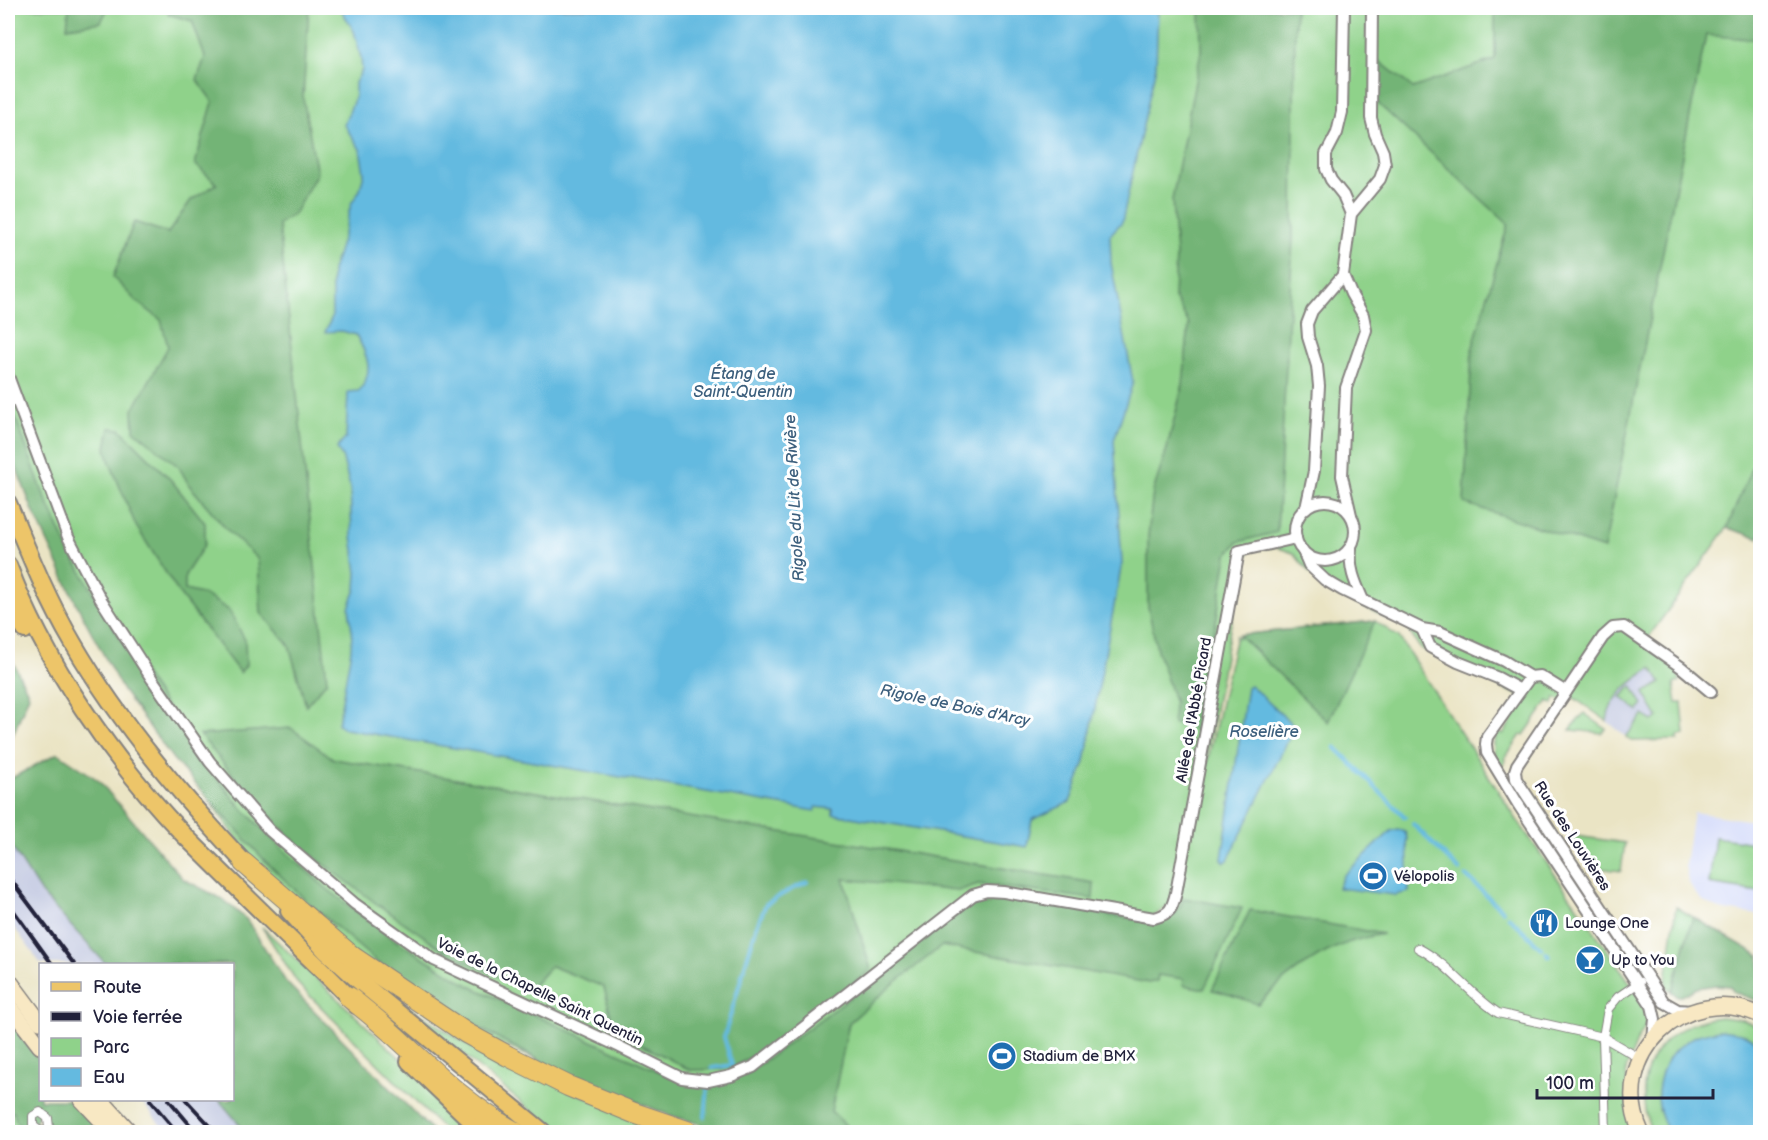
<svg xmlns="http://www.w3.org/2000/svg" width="1768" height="1140" font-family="'Balsamiq Sans',sans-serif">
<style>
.built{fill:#d2d9f9}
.industrial{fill:#bcc3de}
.green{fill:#8fd28a;stroke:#587a62;stroke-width:1.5;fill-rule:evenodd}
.forest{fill:#73b476;stroke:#4a6b58;stroke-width:1.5}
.water{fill:#64bae0;stroke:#436e8e;stroke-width:1.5}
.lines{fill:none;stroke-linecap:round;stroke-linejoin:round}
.stream{stroke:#64bae0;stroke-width:4}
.pedestrian-casing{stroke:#868380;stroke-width:10}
.minor-casing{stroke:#868380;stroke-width:14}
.secondary-casing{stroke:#868380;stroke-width:18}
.primary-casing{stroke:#868380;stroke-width:20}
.motorway-casing{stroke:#868380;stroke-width:22}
.pedestrian{stroke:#fff;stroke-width:8}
.minor{stroke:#fff;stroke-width:10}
.secondary{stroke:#f8e8c3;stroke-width:15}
.primary{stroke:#edc569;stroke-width:16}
.motorway{stroke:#edc569;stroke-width:20}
.rail{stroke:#22223b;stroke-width:4}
.labels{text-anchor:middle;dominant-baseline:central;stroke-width:6;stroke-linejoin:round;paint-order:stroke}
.street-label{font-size:15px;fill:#22223b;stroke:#fff}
.poi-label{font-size:15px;fill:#22223b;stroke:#fff;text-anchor:start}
.water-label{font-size:16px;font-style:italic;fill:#3c5f7d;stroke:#fff}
</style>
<rect width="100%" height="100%" fill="#fff"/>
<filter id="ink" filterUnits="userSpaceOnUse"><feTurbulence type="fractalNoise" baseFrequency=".0167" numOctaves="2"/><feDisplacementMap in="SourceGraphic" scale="12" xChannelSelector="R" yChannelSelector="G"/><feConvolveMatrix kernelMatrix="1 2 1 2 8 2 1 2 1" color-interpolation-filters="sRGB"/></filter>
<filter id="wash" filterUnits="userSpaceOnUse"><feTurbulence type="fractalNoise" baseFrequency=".008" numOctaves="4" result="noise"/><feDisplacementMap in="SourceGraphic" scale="24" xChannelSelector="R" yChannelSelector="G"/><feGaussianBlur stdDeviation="1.35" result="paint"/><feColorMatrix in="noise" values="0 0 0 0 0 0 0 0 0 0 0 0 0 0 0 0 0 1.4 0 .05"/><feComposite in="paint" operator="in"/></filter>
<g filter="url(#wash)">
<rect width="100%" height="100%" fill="#eae4c4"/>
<polygon class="built" points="1693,812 1760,822 1760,915 1724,910 1714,907 1702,900 1694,892 1688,880 1685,865"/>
<g class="industrial">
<polygon points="1637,654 1671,677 1678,740 1631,741 1607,721 1609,692"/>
<polygon points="8,827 110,964 41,964 8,919"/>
<polygon points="141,1100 219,1100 246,1132 166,1132"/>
</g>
<g class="green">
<path d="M 8,8 L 1760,8 L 1760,479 L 1727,528 L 1643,645 L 1678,670 L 1680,682 L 1674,684 L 1677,703 L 1682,703 L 1685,735 L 1678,736 L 1678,740 L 1631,741 L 1626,737 L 1643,715 L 1653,721 L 1658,717 L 1644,693 L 1661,683 L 1652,668 C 1633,680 1609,697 1607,721 L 1574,698 L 1570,697 L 1564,702 L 1555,698 L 1553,704 L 1548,701 L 1524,735 L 1521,735 L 1505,758 L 1506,760 L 1501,768 C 1492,756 1491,744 1499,731 L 1503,734 L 1527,698 L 1525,693 L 1522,697 L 1420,648 L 1406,627 L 1340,595 L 1310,573 L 1293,553 L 1276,547 L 1249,551 L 1237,592 L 1194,822 L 1236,636 L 1239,638 L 1239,635 L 1375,621 L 1399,637 L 1517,820 L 1631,984 L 1641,1000 L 1643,999 L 1648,1008 L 1648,1021 L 1637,1041 L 1626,1069 L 1630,1132 L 776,1132 L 590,1082 L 434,1016 L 291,911 L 125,687 L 8,441 ZM 1177,900 L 1173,918 L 1147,921 Z"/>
<polygon points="1632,686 1643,705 1638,711 1621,697"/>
<polygon points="1584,713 1606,729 1602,733 1570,730"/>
<polygon points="1569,835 1625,843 1621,871 1590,867"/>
<polygon points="1715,837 1760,844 1760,892 1709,884"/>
<polygon points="1676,907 1693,917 1672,992 1665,987"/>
<polygon points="262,927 478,1132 446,1132 299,985"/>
<polygon points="407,1006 475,1049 667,1132 556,1132 544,1121 407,1009"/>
<path d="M 1721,1017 L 1743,1020 L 1760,1028 L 1760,1043 L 1741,1033 L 1659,1110 L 1669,1132 L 1652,1132 C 1627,1077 1660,1022 1721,1017 Z"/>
<path d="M 8,1089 L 77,1132 L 8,1132 ZM 40,1112 L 49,1124 L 40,1131 L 32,1121 Z"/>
</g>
<g class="forest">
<polygon points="69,8 108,8 101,22 67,27"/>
<polygon points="169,8 309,8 303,98 317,173 294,214 279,224 327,681 306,706 289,645 261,613 258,559 229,532 189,485 179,467 134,430 133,410 168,347 161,320 136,301 113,277 134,222 168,233 191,200 217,184 195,164 213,102 197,80 205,57 192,21 168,14"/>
<polygon points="1200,8 1295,8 1293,238 1277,532 1238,542 1227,555 1198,731 1173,723 1174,700 1157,650 1148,607 1148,536 1153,492 1166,452 1183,384 1189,324 1174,296 1176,255 1172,200 1201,51"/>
<polygon points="1495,8 1760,8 1760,40 1706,35 1604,549 1464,503 1472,350 1508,224 1373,99 1379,61 1413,88 1495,59"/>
<path d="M 8,397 L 42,490 L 68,549 L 125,646 L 205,764 L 240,806 L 280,847 L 326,888 L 393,939 L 470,986 L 674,1078 L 747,1074 L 861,989 L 975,901 L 986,897 L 1000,898 L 1153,922 C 1173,918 1176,916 1184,898 L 1242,908 L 1204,989 L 1183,985 L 1184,979 L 1158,975 L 1157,981 L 1149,983 L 942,946 L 892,985 L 849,1023 L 831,1111 L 853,1132 L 727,1132 L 669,1115 L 564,1073 L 460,1018 L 378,963 L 311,905 L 265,861 L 173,759 L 123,691 L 78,607 L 33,511 L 8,446 Z"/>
<polygon points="110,428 120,429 171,480 205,523 205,544 185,575 185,590 205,595 229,610 245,640 246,665 240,673 180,595 136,526 110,463 106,448"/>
<polygon points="1760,440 1760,538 1727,528 1753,464"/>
<polygon points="1375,621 1328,722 1239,635"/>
<polygon points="8,652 29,695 8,747"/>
<polygon points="291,728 334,759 1094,883 1093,899 978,884 958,891 844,879 871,970 779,1040 731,1069 690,1070 614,1030 604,987 551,966 529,990 451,955 377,904 296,843 246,791 200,735"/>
<polygon points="58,753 98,780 183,879 224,900 247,920 286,982 433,1132 246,1132 219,1100 232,1100 232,964 106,964 41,893 8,841 8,780"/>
<path d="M 1250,910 L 1383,934 C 1334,941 1292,969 1258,1004 C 1242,999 1228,993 1212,990 Z"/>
<polygon points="1693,917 1760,956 1760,1002 1734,992 1729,986 1716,985 1696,988 1682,996 1678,996 1672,992"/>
<polygon points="8,1020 40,1061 40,1100 72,1100 99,1132 45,1132 49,1124 40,1112 33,1126 22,1128 16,1122 14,1112 8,1114"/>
</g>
<g class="water">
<path d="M 342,8 L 1158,8 L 1156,66 L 1122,222 L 1110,235 L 1111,263 L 1133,382 L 1114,440 L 1122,563 L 1085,762 L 1070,802 L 1032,820 L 1027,847 L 833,814 L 833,809 L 816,807 L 815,811 L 345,729 L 338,724 L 351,650 L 352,631 L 349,608 L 356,589 L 357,573 L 352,536 L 350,487 L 343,459 L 337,448 L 346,438 L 348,392 L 359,391 C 375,372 367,354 356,335 L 342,331 L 325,332 L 332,317 L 332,271 L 344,233 L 351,204 L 360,190 L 364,173 L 360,149 L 344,125 L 355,97 L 355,83 L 362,70 L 361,58 L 354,31 L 342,11 Z"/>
<polygon points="1250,685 1292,724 1294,728 1228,860 1225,862 1222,859 1247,687"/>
<polygon points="1398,829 1405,832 1407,838 1409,892 1395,895 1338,888 1344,875 1391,831"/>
<path d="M 1719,1030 L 1741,1033 L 1760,1043 L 1760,1132 L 1669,1132 C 1648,1098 1658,1054 1696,1036 C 1703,1033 1712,1032 1719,1030 Z"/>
</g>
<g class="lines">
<g class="stream">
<polyline points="1335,747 1405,817"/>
<polyline points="1413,824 1460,871"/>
<polyline points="1466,876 1503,911"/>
<polyline points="1508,916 1541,948"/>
<polyline points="1546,952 1549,956"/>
<polyline points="712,1068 732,1065 724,1037 756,928 766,904 788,891 807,882"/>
<polyline points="705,1117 708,1086"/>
</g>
</g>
</g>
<g filter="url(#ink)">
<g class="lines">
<g class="pedestrian-casing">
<g id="pedestrian">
<path d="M 1418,948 C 1449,964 1469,994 1498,1013 L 1603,1037 L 1641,1059"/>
<polygon points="40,1112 48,1118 49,1128 46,1131 40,1131 33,1126 33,1116"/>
<polyline points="1606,1132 1603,1037 1608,1009 1618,997 1640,982"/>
</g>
</g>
<g class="minor-casing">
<g id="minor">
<polyline points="1344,8 1342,112 1337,133 1326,154 1326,169 1331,180 1343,195 1351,214"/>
<path d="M 8,376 L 68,537 L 100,598 L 152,679 L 210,762 L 270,831 L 355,904 L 434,960 L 620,1047 L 682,1078 L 708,1081 L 731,1076 L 753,1067 L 973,895 L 987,891 L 1004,892 L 1154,918 C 1170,914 1172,909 1176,893 L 1239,551 L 1296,538"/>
<circle cx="1325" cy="531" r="30"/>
<polyline points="1306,508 1314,471 1319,386 1317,366 1308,337 1307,324 1312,311 1343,275"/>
<polyline points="1351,515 1342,476 1346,388 1366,330 1363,315 1351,294 1343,275 1351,214 1380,179 1385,165 1383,152 1375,134 1371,118 1372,8"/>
<path d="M 1351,547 C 1349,569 1354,580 1363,600"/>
<polyline points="1303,551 1309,565 1325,580 1342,590 1422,629 1440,632 1504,661 1530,677 1540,676 1566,692"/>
<polyline points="1422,629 1430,647 1458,662 1498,678 1520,690"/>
<polyline points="1530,677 1487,737 1486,744 1487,753 1518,804 1652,1006 1655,1019 1653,1039"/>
<polyline points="1692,1011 1678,1010 1664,1002 1516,779 1515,771 1517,765 1603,637 1613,628 1624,627 1681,667 1711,692"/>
</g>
</g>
<g class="secondary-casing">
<g id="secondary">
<polyline points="8,979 40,1022"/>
<polyline points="8,1004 40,1046"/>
<polyline points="82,1100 112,1132"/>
<polyline points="101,1100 130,1132"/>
<path d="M 1641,1132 C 1607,1056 1685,981 1760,1015"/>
</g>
</g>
<g class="primary-casing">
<g id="primary">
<path d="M 8,503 C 28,551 47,599 73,643 C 122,727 187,802 253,872"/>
<path d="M 8,565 C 44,662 113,761 184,835 C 223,874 262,912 301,950 C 320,968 339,986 356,1005"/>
<polyline points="8,596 25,630"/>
<polyline points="289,911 326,951 358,980 543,1132"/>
<polyline points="409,1061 483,1132"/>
</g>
</g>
<g class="motorway-casing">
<g id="motorway">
<polyline points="244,863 353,957 466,1033 508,1056 568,1086 634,1113 690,1132"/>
<path d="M 349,997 C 361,1007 373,1016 385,1027 C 427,1064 465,1105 515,1132"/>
</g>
</g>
<use href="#pedestrian" class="pedestrian"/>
<use href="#minor" class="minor"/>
<use href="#secondary" class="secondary"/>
<use href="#primary" class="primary"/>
<use href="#motorway" class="motorway"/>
<g class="rail">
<polyline points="8,876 74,964"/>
<polyline points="8,903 52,964"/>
<polyline points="150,1100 177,1132"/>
<polyline points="169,1100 196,1132"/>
<polyline points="186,1100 216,1132"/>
</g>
</g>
</g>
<defs>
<g id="stadium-disc" transform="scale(1.5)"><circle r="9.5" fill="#1f6fb2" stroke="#fff"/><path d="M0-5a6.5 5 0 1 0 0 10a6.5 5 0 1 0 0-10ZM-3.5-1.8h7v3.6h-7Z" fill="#fff"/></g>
<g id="restaurant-disc" transform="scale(1.5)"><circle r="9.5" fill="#1f6fb2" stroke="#fff"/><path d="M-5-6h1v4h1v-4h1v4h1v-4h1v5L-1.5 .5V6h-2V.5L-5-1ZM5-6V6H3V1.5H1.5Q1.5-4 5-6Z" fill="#fff"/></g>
<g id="bar-disc" transform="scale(1.5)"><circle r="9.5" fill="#1f6fb2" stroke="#fff"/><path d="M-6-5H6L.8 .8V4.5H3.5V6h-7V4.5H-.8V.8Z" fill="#fff"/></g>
</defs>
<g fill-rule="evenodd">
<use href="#stadium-disc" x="1373" y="876"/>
<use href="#restaurant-disc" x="1544" y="923"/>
<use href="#bar-disc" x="1590" y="960"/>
<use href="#stadium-disc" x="1002" y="1056"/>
</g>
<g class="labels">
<g class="street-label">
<text transform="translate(1194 710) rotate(-80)">Allée de l'Abbé Picard</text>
<text transform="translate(1572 836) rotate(57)">Rue des Louvières</text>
<text transform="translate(540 992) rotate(26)">Voie de la Chapelle Saint Quentin</text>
</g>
<g class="poi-label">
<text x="1394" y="876">Vélopolis</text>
<text x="1565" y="923">Lounge One</text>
<text x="1611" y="960">Up to You</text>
<text x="1023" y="1056">Stadium de BMX</text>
</g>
<g class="water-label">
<text x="743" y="374">Étang de<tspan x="743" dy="18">Saint-Quentin</tspan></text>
<text transform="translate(795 498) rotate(-93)">Rigole du Lit de Rivière</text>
<text transform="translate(955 706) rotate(12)">Rigole de Bois d'Arcy</text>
<text x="1264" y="732">Roselière</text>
</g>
</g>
<rect width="1768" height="1140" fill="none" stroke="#fff" stroke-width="30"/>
<rect x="39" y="963" width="195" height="138" fill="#ffffff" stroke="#a7a7b1" stroke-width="1.5"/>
<rect x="51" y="982" width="30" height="9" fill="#edc569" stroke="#a7a7b1" stroke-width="1.5"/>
<text x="93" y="993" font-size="18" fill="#22223b">Route</text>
<rect x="51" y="1012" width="30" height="9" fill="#22223b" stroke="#a7a7b1" stroke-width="1.5"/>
<text x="93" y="1023" font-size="18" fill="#22223b">Voie ferrée</text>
<rect x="51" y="1038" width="30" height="18" fill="#8fd28a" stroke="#a7a7b1" stroke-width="1.5"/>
<text x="93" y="1053" font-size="18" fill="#22223b">Parc</text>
<rect x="51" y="1068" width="30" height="18" fill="#64bae0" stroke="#a7a7b1" stroke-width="1.5"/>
<text x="93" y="1083" font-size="18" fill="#22223b">Eau</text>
<path d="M1537 1089v9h176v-9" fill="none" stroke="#22223b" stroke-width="3"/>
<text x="1546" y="1089" font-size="18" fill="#22223b" stroke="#ffffff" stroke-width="4.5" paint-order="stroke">100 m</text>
</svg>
